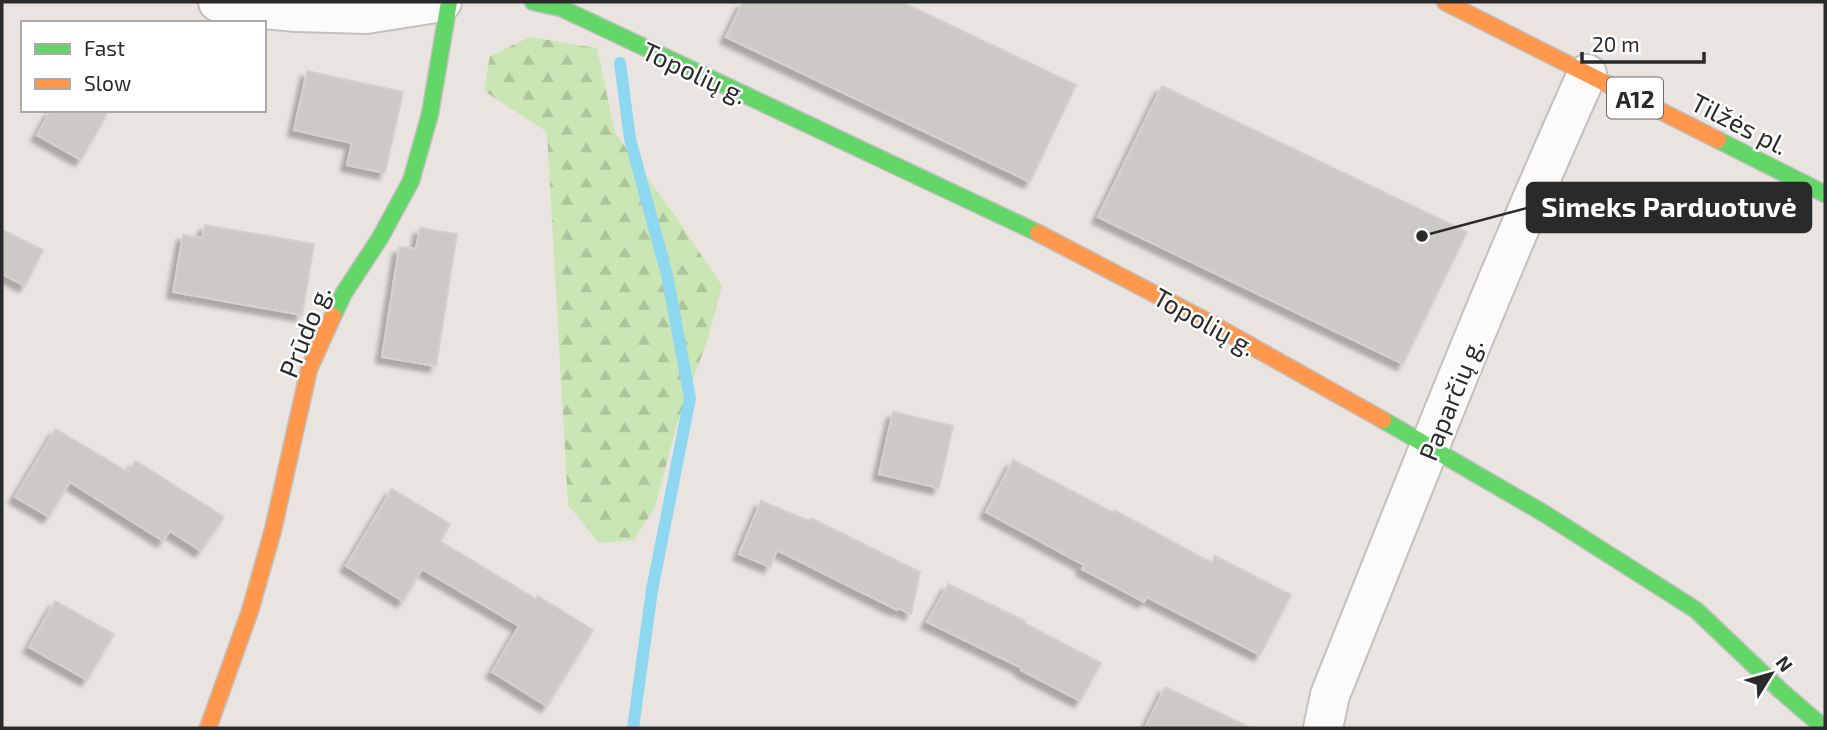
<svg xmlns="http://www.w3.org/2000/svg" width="1827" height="730" font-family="'Exo 2',sans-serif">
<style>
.forest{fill:url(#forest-firs)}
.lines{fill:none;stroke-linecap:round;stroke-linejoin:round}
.stream{stroke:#8dd7f0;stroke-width:12}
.building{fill:#cdcac6;stroke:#d4d0cb;stroke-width:2;filter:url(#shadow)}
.street-casing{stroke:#c2c0c1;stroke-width:42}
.fast-casing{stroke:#c2c0c1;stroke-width:19}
.slow-casing{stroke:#c2c0c1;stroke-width:19}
.street{stroke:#fcfbfa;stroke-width:38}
.fast{stroke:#63d668;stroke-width:16}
.slow{stroke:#ff974d;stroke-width:16}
.labels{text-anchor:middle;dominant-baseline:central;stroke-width:5;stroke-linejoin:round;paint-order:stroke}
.shield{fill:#fff;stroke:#6a6a6a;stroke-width:2}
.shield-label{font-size:24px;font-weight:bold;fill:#2a2a2a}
.street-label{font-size:26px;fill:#2a2a2a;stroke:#fff}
.leader{fill:none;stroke:#2a2a2a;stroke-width:2.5}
.callout-dot{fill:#2a2a2a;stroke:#fff;stroke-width:2.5}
.callout{fill:#2a2a2a;stroke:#2a2a2a;stroke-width:2.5}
.callout-label{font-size:28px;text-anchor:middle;font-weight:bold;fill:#fff}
</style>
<defs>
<pattern id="forest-firs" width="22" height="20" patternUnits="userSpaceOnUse" patternTransform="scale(1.75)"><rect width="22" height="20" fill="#cae6b5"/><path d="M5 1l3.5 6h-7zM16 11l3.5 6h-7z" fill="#aec59c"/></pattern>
<filter id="shadow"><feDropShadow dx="-6" dy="6" stdDeviation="2" flood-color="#0004"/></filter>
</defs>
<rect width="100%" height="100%" fill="#e9e4df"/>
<polygon class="forest" points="530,37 597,48 615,133 671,210 722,286 708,338 677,424 655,507 634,540 599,543 568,505 547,132 484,91 490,56"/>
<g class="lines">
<polyline class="stream" points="620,63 630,139 667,275 690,398 652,590 633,728"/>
</g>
<g class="building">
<polygon points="743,2 902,2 1076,85 1030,182 726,37"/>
<polygon points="307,71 403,92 385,173 347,165 352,143 294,130"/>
<polygon points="1162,86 1467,232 1403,364 1098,217"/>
<polygon points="51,110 109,110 81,160 37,135"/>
<polygon points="205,225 314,244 302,315 173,292 183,235 202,238"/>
<polygon points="420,228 457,234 436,366 382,357 399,248 400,247 416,249"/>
<polygon points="2,230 43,250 25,286 2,274"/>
<polygon points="893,412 953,426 939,488 879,474"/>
<polygon points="56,429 128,472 136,461 224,517 201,551 170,531 163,541 70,482 49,517 15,497"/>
<polygon points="1013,460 1112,512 1114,510 1212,563 1215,556 1291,595 1260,655 1147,597 1144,602 1082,569 1084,565 986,512"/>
<polygon points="392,489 450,524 440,541 536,599 538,596 593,630 547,706 492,672 519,626 422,569 403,601 346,566"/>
<polygon points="761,501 809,521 811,518 920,572 911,614 898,608 897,610 777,550 770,567 739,554"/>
<polygon points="948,584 1025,621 1024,623 1101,663 1080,701 1021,670 1022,668 927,622"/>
<polygon points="55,601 114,634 87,680 29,647"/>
<polygon points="1165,687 1251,728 1145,728"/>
</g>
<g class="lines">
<g class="street-casing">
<g id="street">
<polyline points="218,2 253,8 297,12 366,14 442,2"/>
<path d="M 1323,728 L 1330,695 C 1413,488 1495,278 1587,74"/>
</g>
</g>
<g class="fast-casing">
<g id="fast">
<polyline points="533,2 561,8 1038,233"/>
<polyline points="1718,140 1825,194"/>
<polyline points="333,316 344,293 380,238 411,181 430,114 449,2"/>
<polyline points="1383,420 1545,514 1696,610 1779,689 1824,728"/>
</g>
</g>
<g class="slow-casing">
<g id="slow">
<polyline points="1445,2 1718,140"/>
<polyline points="1038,233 1212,324 1383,420"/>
<polyline points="208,728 250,611 273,530 309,369 333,316"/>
</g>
</g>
<use href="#street" class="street"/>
<use href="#fast" class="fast"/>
<use href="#slow" class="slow"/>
</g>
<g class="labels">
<rect class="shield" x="1607" y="77.5" width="56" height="41" rx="5"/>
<g class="shield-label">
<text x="1635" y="98">A12</text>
</g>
<g class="street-label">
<text transform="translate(695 72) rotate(25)">Topolių g.</text>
<text transform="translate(1740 123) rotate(27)">Tilžės pl.</text>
<text transform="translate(1205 321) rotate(29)">Topolių g.</text>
<text transform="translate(304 331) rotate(-68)">Prūdo g.</text>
<text transform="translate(1450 399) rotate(-68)">Paparčių g.</text>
</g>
</g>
<path class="leader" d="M1422 236L1527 208"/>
<circle class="callout-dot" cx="1422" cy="236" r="7"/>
<rect class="callout" x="1527" y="183" width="284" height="49" rx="7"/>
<g class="callout-label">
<text x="1669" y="217">Simeks Parduotuvė</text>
</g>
<rect width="1827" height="730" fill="none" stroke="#2a2a2a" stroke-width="7"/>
<rect x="21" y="21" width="245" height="91" fill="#ffffff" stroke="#aaaaaa" stroke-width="2"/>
<rect x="35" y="44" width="35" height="10" fill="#63d668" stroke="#aaaaaa" stroke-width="2"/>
<text x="84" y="56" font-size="21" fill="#2a2a2a">Fast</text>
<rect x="35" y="79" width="35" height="10" fill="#ff974d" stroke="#aaaaaa" stroke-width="2"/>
<text x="84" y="91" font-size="21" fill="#2a2a2a">Slow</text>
<g transform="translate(1771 674) rotate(53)" stroke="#ffffff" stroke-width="5" paint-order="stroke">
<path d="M0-5L12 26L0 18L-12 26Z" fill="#2a2a2a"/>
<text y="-10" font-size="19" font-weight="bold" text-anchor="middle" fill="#2a2a2a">N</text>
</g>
<path d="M1582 52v10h122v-10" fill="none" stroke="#2a2a2a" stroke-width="3.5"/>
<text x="1592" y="52" font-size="21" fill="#2a2a2a" stroke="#ffffff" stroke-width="5" paint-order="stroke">20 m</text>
</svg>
